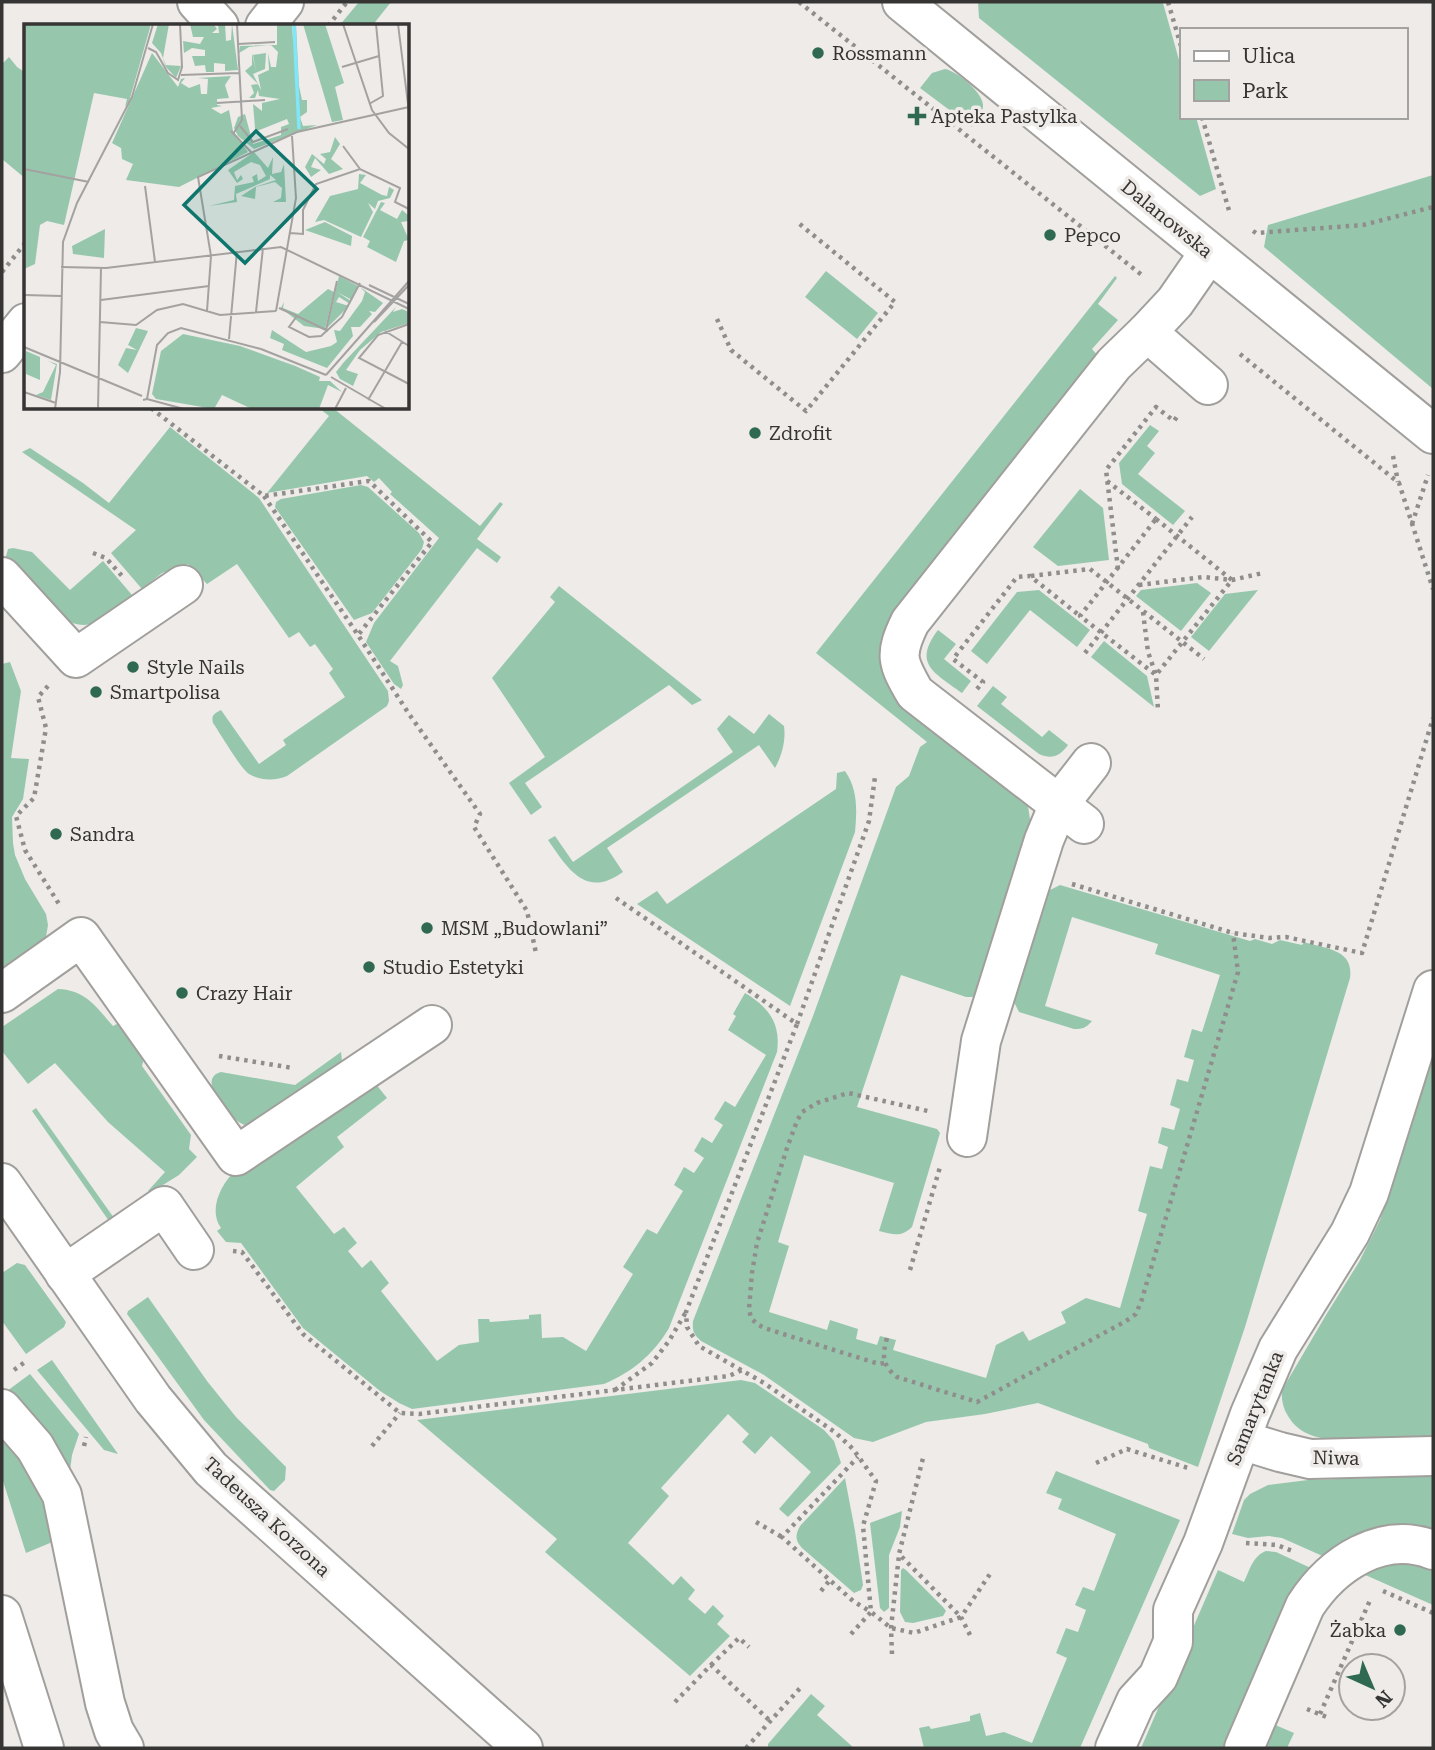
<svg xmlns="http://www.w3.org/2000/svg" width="1435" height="1750" font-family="'Roboto Serif',serif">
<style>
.green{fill:#96c7ad}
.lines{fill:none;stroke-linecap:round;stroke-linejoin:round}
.minor-casing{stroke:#a19f9c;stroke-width:42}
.path{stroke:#908e8c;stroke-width:4.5;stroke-dasharray:3.5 5;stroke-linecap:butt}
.minor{stroke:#fff;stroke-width:38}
.poi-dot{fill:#2f6952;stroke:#eeebe8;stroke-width:2.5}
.labels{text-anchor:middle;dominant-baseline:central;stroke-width:7;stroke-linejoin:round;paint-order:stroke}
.poi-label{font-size:19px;fill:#363534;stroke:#eeebe8;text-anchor:start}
.street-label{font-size:19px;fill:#363534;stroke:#eeebe8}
.inset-river{fill:none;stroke:#80e6fa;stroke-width:3.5}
.inset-road{fill:none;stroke:#a4a2a0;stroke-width:2}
.view{fill:#0f766e;fill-opacity:0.15;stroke:#0f766e;stroke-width:3.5}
.inset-edge{fill:none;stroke:#363534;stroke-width:3.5}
</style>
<rect width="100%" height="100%" fill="#eeebe8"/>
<g class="green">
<polygon points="359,2 391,2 372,26 339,26"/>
<polygon points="978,2 1161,2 1163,3 1181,67 1181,117 1196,117 1216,189 1200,196 979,18"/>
<polygon points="9,57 17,67 26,73 26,179 2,159 2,64"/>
<path d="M 945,69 C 957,71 985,94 983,107 C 982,114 976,121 972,127 L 920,88 L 932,73 Z"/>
<polygon points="1433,175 1433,389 1264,247 1268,225"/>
<polygon points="826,271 878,313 857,339 805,297"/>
<path d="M 1115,276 L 1117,278 L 1098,304 L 1118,320 L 1092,349 L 1099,357 L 895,613 C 876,647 875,669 899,701 L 1022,798 L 1028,806 L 1031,826 L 977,997 L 966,997 L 901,975 L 857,1107 L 937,1129 L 940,1133 L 912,1227 C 900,1238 893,1234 879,1231 L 894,1183 L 804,1155 L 778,1242 L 789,1246 L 769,1312 L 827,1330 L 830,1320 L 858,1329 L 856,1339 L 877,1345 L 880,1336 L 896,1340 L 893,1350 L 986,1378 L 996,1345 L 1023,1331 L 1029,1341 L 1066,1323 L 1061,1312 L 1086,1298 L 1120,1308 L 1147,1214 L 1138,1211 L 1150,1166 L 1162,1169 L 1168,1147 L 1158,1143 L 1162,1127 L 1174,1130 L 1180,1109 L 1170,1105 L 1177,1079 L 1188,1082 L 1194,1060 L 1184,1057 L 1192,1029 L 1202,1032 L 1220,975 L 1155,954 L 1158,944 L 1072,917 L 1045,1006 L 1092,1021 C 1086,1028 1083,1029 1074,1029 L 1019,1012 L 1013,1000 L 1046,892 L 1060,885 L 1250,941 L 1255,939 L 1272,944 L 1280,940 L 1302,945 L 1304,942 C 1326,949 1354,949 1350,978 L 1245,1327 L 1198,1467 L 1149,1448 L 1148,1444 L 1038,1403 L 985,1414 L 926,1422 L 873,1442 L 854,1438 L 764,1375 L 701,1341 C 694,1335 692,1331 693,1321 L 813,1016 L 896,787 L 909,776 L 920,747 L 927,742 L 816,653 Z"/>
<polygon points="319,408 333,408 480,526 500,502 503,504 477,539 501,557 497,563 477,548 390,661 398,666 403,685 401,689 394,684 366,642 374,623 439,538 390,494 392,492 379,478 374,482 367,476 267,493 329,416"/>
<polygon points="1150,425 1159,431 1147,446 1155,453 1138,474 1185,511 1173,525 1122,484 1119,463"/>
<path d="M 170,427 L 259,498 L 388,691 L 389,701 L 387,706 L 287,776 C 276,781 260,781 249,774 C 241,769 220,733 213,723 C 211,715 214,714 221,710 L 259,764 L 286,745 L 283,740 L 345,697 L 329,673 L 333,669 L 315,644 L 310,647 L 299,632 L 289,638 L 237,564 L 207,584 L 188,564 L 162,573 L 142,589 L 111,553 L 136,530 L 22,452 L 30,448 L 83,483 L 109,503 Z"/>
<polygon points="361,485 368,487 419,533 424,542 422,549 372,613 354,620 275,507 276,502 281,499"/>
<polygon points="1080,489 1103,508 1109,560 1058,566 1033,547"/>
<path d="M 13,548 L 32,552 L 70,590 L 103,561 L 132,595 L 90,624 C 81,627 73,623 65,620 L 5,560 L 8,549 Z"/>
<polygon points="1197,583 1211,593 1181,631 1136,596 1141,590"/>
<polygon points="559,586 702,700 692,705 669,685 525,783 542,807 531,815 509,783 545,757 492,678 555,602 550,597"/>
<polygon points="1039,590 1090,630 1077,647 1030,610 987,664 971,651 1017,592"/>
<polygon points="1258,590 1209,651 1191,637 1225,594"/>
<path d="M 938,630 L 956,644 L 944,659 L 971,681 L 962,693 C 935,673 912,664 938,630 Z"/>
<polygon points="1104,641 1147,676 1154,707 1091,657"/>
<polygon points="10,662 21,691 11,758 29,759 23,799 12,817 13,843 15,855 25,879 46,914 48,925 46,937 41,948 2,978 2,664"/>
<path d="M 993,686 L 1007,697 L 1001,704 L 1042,737 L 1049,730 L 1068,745 C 1060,756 1052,760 1039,754 L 977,706 Z"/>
<path d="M 769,714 L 784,726 C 786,741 782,755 775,768 L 759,745 L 607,848 L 623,872 C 586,899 568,869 548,840 L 555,836 L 573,862 L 733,752 L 717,729 L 729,715 L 754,734 Z"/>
<path d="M 845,771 C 858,789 857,811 855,832 L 790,1006 L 637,904 L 657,891 L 667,904 L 836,789 L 837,773 Z"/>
<path d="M 58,989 C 86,990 96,1007 113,1026 L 121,1022 L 145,1054 L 142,1066 L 191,1135 L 189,1149 L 197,1157 L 179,1175 L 150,1193 L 148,1191 L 165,1172 L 108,1122 L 55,1063 L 28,1084 L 2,1051 L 2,1027 Z"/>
<path d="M 745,993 C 769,1007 781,1024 777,1052 L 669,1328 C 653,1355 632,1372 604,1384 L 412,1409 L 399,1403 L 380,1391 L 303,1328 L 241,1243 L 226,1242 L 217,1231 L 221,1228 C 208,1210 221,1184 235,1171 L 371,1078 L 387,1098 L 337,1137 L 344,1147 L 296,1187 L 334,1234 L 344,1227 L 357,1243 L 348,1251 L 362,1268 L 371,1260 L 389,1283 L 381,1291 L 437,1361 L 459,1345 L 479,1342 L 478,1319 L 489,1319 L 490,1322 L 529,1319 L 529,1315 L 541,1314 L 542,1338 L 563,1337 L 586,1351 L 633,1274 L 623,1267 L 647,1229 L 657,1234 L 683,1191 L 674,1185 L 684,1167 L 694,1173 L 704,1158 L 694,1151 L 702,1137 L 712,1143 L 723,1125 L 714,1119 L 725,1101 L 735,1107 L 766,1055 L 728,1030 L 736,1016 L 733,1014 Z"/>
<path d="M 1433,1051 L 1433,1436 C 1415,1437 1397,1437 1379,1438 C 1348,1439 1306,1447 1288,1416 C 1283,1408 1281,1399 1282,1390 L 1326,1315 L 1359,1262 L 1380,1220 Z"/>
<path d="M 341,1052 L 343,1069 L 252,1128 C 247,1126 241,1124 236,1120 C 225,1113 197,1078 221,1072 L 295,1085 Z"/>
<polygon points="36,1108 114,1218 109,1221 32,1111"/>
<polygon points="17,1263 25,1265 66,1322 64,1327 26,1354 2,1321 2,1273"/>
<polygon points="148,1297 207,1381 236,1417 286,1467 285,1480 274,1491 270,1490 204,1420 127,1314 128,1311"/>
<polygon points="52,1360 118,1454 104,1450 37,1370"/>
<polygon points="30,1374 79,1434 72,1455 67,1494 3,1394"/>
<polygon points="741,1380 755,1383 824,1430 834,1441 841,1463 788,1517 779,1509 811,1472 771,1436 755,1454 742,1442 749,1434 728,1414 661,1488 669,1496 628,1543 673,1585 681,1576 695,1590 688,1599 705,1614 713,1605 724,1616 717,1624 730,1636 690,1676 545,1552 557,1539 417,1420"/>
<polygon points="2,1423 18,1442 62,1538 26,1553 2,1478"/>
<polygon points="1056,1471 1180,1520 1080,1748 924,1748 919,1728 929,1726 931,1729 970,1721 970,1716 980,1713 986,1736 1004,1732 1032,1743 1067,1658 1056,1653 1066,1628 1078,1632 1086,1610 1075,1605 1083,1587 1094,1591 1116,1534 1058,1509 1062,1499 1046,1493"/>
<polygon points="1433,1476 1433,1605 1282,1538 1269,1536 1248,1538 1232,1534 1244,1500 1250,1494 1268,1485 1308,1480"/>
<path d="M 845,1478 L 855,1531 L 863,1585 L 861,1590 L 854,1593 L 802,1548 C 795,1541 795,1535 800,1526 Z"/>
<polygon points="902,1511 900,1527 889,1555 889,1608 884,1612 880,1608 870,1523"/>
<path d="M 1266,1551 L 1276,1552 L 1313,1569 L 1226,1748 L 1141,1748 L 1218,1570 L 1244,1582 C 1250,1569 1253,1556 1266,1551 Z"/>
<polygon points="903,1568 906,1570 943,1607 946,1611 943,1616 913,1623 905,1622 900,1612 901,1570"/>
<polygon points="811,1694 825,1706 817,1715 854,1748 768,1748 768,1744"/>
<polygon points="1273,1724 1294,1733 1287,1748 1262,1748"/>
</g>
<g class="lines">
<g class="minor-casing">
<g id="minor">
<polyline points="197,2 219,26"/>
<polyline points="902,2 1433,434"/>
<polyline points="265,26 284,2"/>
<polyline points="1147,332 1208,385"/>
<polyline points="2,353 26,323"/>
<polyline points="2,577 76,658 183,585"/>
<path d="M 1084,824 L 915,693 C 897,662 894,655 910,622 L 1114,364 L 1147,332 L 1175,302 L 1209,253"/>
<polyline points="2,993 81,937 236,1156 432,1025"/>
<polyline points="967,1137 981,1041 1044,840 1059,804 1091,763"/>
<polyline points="2,1183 153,1399 211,1469 523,1748"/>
<polyline points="65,1274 164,1206 194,1250"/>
<polyline points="2,1409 35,1447 62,1495 105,1703 114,1731 124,1748"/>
<polyline points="1241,1440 1280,1452 1310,1459 1433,1456"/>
<polyline points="2,1615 44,1748"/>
<polyline points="1115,1748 1136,1701 1158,1677 1173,1642 1173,1610 1203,1543 1250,1414 1278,1349 1350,1233 1369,1193 1433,990"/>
<path d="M 1244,1748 L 1305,1606 C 1332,1564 1382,1530 1433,1550"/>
</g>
</g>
<g class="path">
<polyline points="799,2 1143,276"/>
<polyline points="1168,2 1181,46"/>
<polyline points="328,26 347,2"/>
<polyline points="1202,117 1230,214"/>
<polyline points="1253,231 1256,233 1363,225 1433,207"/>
<polyline points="2,272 26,242"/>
<polyline points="717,319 731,350 806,411 895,302 796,221"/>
<polyline points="1240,354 1399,483 1433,589"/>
<polyline points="151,408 264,496 369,481 432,542 358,635"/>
<polyline points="1393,456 1398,482"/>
<polyline points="1107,481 1156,519"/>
<polyline points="264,496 358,635 409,714 480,814 474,827 527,911 536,953"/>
<polygon points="1156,519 1232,580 1156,675 1080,616"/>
<polyline points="1412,524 1428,475"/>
<polyline points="93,553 106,558 122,576"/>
<polyline points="1118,569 1106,470 1156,407 1174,421 1178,415"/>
<polyline points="1031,576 1090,569 1204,659"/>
<polyline points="1139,585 1203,577 1232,580 1263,573"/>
<polyline points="1143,612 1148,652 1156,675 1158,711"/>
<polyline points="1085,653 1192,517"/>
<polyline points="48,686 38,697 46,728 34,798 16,816 25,850 59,904"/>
<polyline points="977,689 983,682 953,659 1017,577 1030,576 1080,616"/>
<polyline points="1072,884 1233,933 1269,938 1286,937 1362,953 1433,718"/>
<polyline points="616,898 797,1024 686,1312 687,1327 699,1346 764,1383 836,1433 853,1449 876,1481 863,1526 871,1612 891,1628 914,1633 961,1617 899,1554 924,1454"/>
<polyline points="797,1024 869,821 875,777"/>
<polyline points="219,1056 293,1068"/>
<polyline points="233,1251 242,1252 303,1334 400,1413 419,1414 729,1376 742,1370"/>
<polyline points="910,1270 940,1167"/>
<path d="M 887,1338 C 882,1356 882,1365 897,1377 L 977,1402 L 1126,1321 L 1136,1314 L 1142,1299 L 1238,972 L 1233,933"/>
<polyline points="884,1363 879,1364 764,1328 757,1324 751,1318 749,1309 752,1273 757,1243 787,1148 797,1121 802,1112 817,1103 848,1093 928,1111"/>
<polyline points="14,1370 25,1362"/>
<polyline points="615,1390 652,1363 669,1341 686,1312"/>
<polyline points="84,1446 86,1437"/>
<polyline points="372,1446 400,1413"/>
<polyline points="1096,1463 1127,1449 1188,1468"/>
<polyline points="756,1522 782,1537"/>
<polyline points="1246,1543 1277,1545 1295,1552"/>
<polyline points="821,1591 830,1580"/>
<polyline points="1383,1591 1433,1613"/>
<polyline points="851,1634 871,1612 853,1601 782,1537 858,1457"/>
<polyline points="970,1635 961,1617 992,1571"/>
<polyline points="892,1654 891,1628 899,1555"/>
<polyline points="711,1665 739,1638 749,1647"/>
<polyline points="675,1702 711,1665 770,1721"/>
<polyline points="1307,1709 1329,1718"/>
<polyline points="1320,1714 1371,1598"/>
<polyline points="746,1748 802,1686"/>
</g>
<use href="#minor" class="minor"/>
</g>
<g class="poi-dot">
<circle cx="818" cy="53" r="7"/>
<path d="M913.5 105.5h7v7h7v7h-7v7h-7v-7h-7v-7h7z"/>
<circle cx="1050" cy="235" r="7"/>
<circle cx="755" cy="433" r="7"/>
<circle cx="133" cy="667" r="7"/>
<circle cx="96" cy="692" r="7"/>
<circle cx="56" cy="834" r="7"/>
<circle cx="427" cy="928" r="7"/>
<circle cx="369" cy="967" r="7"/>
<circle cx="182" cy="993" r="7"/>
<circle cx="1400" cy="1630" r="7"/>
</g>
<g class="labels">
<g class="poi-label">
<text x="832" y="53">Rossmann</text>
<text x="931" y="116">Apteka Pastylka</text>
<text x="1064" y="235">Pepco</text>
<text x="769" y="433">Zdrofit</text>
<text x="147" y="667">Style Nails</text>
<text x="110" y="692">Smartpolisa</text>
<text x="70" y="834">Sandra</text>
<text x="441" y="928">MSM „Budowlani”</text>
<text x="383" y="967">Studio Estetyki</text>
<text x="196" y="993">Crazy Hair</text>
<text x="1386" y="1630" text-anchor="end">Żabka</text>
</g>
<g class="street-label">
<text transform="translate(1167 219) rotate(39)">Dalanowska</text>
<text transform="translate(1255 1408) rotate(-68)">Samarytanka</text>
<text transform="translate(1336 1458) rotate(1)">Niwa</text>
<text transform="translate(267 1517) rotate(43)">Tadeusza Korzona</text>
</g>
</g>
<g transform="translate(24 24)">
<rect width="385" height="385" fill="#eeebe8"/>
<path d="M 0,0 L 127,0 L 105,78 L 101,83 L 103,75 L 70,69 L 40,201 L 23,197 L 16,201 L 11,240 L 0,245 ZM 134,0 L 145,0 L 139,34 L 142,41 L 157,42 L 152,54 L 142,43 L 137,29 L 128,19 ZM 166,0 L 190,1 L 193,5 L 188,9 L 195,9 L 194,0 L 201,0 L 202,17 L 207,16 L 208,0 L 214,46 L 201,47 L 201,40 L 190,39 L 190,48 L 182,48 L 181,41 L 171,42 L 168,32 L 181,32 L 181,26 L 168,24 L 160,29 L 159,17 L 176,20 L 180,13 L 169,13 ZM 253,0 L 268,0 L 269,15 L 272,0 L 275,62 L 278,76 L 283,76 L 283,88 L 276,93 L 279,102 L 293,101 L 230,125 L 214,112 L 210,104 L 214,93 L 221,90 L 229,120 L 257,111 L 257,103 L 265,100 L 263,95 L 233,107 L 231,104 L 229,80 L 238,87 L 238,79 L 256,75 L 235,72 L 234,66 L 231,74 L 225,74 L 230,69 L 227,61 L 234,60 L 221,47 L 228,41 L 228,29 L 232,47 L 229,31 L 242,29 L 241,45 L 229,50 L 237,66 L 234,51 L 245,46 L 244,29 L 247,43 L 252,43 L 254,28 L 247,21 L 225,23 L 215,29 L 216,22 L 253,21 ZM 279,0 L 301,0 L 320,59 L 311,63 L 319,96 L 308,98 ZM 128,29 L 154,63 L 157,55 L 161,54 L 157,59 L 165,64 L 176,60 L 177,70 L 183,70 L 184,55 L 174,54 L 207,52 L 201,61 L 205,74 L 193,75 L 193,81 L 198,82 L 187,84 L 197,90 L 205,86 L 209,107 L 224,128 L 155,163 L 102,156 L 109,140 L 98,135 L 97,124 L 88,119 ZM 311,113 L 316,120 L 307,135 L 319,145 L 305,150 L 291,134 L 287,143 L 297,146 L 287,153 L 281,143 L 288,130 L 300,140 L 302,135 L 296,130 L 306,128 ZM 230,128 L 244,144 L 249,133 L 248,150 L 257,148 L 260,140 L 262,178 L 249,178 L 257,174 L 258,164 L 251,158 L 232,163 L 231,175 L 217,172 L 231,163 L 252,156 L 246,151 L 246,155 L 212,170 L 213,178 L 185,182 L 210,176 L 211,162 L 230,158 L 228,153 L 233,150 L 234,157 L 242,152 L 236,141 L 227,138 L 210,148 L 213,156 L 217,151 L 219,155 L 213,159 L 204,146 ZM 335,150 L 342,151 L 336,159 L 358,171 L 363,172 L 365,163 L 370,166 L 366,174 L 354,177 L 351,185 L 344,179 L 349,188 L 337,213 L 300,196 L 291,198 L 306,172 L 334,165 ZM 357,178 L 361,179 L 356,186 L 373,195 L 378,186 L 385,192 L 385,197 L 377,198 L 385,216 L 380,217 L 372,238 L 343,223 L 346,217 L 339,213 ZM 301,198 L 328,212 L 327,222 L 281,206 ZM 81,205 L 80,234 L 49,230 L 48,222 ZM 315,252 L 334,262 L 328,276 L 313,268 L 327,277 L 326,280 L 315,273 L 312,278 L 325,282 L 303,304 ZM 336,263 L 359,279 L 351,288 L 345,287 L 348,290 L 336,303 L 327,303 L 329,312 L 303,344 L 258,326 L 260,320 L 246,314 L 248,306 L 282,328 L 307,322 L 313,318 L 310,306 L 316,307 L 338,277 L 341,268 ZM 304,265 L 310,268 L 301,305 L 280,302 L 257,284 L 260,278 L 259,284 L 274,290 ZM 372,283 L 369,288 L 378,285 L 385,288 L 385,299 L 357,308 L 336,326 L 322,346 L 334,350 L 329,362 L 316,355 L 312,348 L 320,338 ZM 112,304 L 124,307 L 104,349 L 94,341 L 102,324 L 113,326 L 104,321 ZM 159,310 L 216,322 L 271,342 L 249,332 L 296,353 L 295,357 L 306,357 L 318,368 L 304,361 L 295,385 L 228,385 L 198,371 L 190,385 L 132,375 L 128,370 L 137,327 ZM 2,327 L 16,333 L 16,356 L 2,350 ZM 24,337 L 33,340 L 27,376 L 12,371 L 19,368 L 32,341 Z" fill="#96c7ad"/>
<path class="inset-river" d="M 270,0 L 275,105"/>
<path class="inset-road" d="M 319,0 L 348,86 L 365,109 L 385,125M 374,0 L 385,88M 214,20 L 251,18M 124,24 L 132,28 L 144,49 L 154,56 L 158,43 L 156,0M 318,43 L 355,32M 157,51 L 215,49M 193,79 L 241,76M 345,80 L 359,72 L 352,0M 216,102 L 229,118 L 264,105M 207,107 L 227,128M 209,110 L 218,96 L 213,0M 319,122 L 336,145M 0,145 L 65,158M 121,162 L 131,238M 266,209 L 279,210 L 279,186 L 292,160 L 336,145 L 376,164 L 371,178 L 385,185M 37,243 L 82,244 L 257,223 L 385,285M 345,261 L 385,280M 0,271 L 37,272M 77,276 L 185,262M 255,284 L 273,292 L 265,303 L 285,313 L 297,312 L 318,293 L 336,259M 183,287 L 187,232 L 174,153 L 273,108 L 385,83M 252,287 L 272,174 L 268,112M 232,288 L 239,224M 273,292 L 304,307M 76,298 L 112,301 L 133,286 L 159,280 L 196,291 L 252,287M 350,298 L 385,261M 385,300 L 354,311 L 335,334 L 385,360M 302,306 L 313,257M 361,307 L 385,322M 205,315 L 213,227M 0,323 L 118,372M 302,351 L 385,257M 307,353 L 362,385M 0,368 L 32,379M 123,375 L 160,385M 119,376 L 123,375 L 133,321 L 144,309 L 157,304 L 237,325 L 302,351M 344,376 L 378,318M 31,385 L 36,348 L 39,218 L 53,179 L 108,73 L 129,0M 74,385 L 77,244M 311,385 L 322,364"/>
<path class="view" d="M 232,107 L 293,165 L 221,239 L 160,181 Z"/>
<rect width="385" height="385" class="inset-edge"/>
</g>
<rect width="1435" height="1750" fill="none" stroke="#363534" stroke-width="7"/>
<rect x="1180" y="28" width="228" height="91" fill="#eeebe8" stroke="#a4a2a0" stroke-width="2"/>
<rect x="1194" y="51" width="35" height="10" fill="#ffffff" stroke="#a4a2a0" stroke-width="2"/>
<text x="1242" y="63" font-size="21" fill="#363534">Ulica</text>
<rect x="1194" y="80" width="35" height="21" fill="#96c7ad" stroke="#a4a2a0" stroke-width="2"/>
<text x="1242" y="98" font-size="21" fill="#363534">Park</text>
<g transform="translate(1372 1687) rotate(136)"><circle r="33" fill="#eeebe8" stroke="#a4a2a0" stroke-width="2"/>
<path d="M0-5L12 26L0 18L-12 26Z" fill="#2f6952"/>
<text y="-10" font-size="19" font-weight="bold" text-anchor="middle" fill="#363534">N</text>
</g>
</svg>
